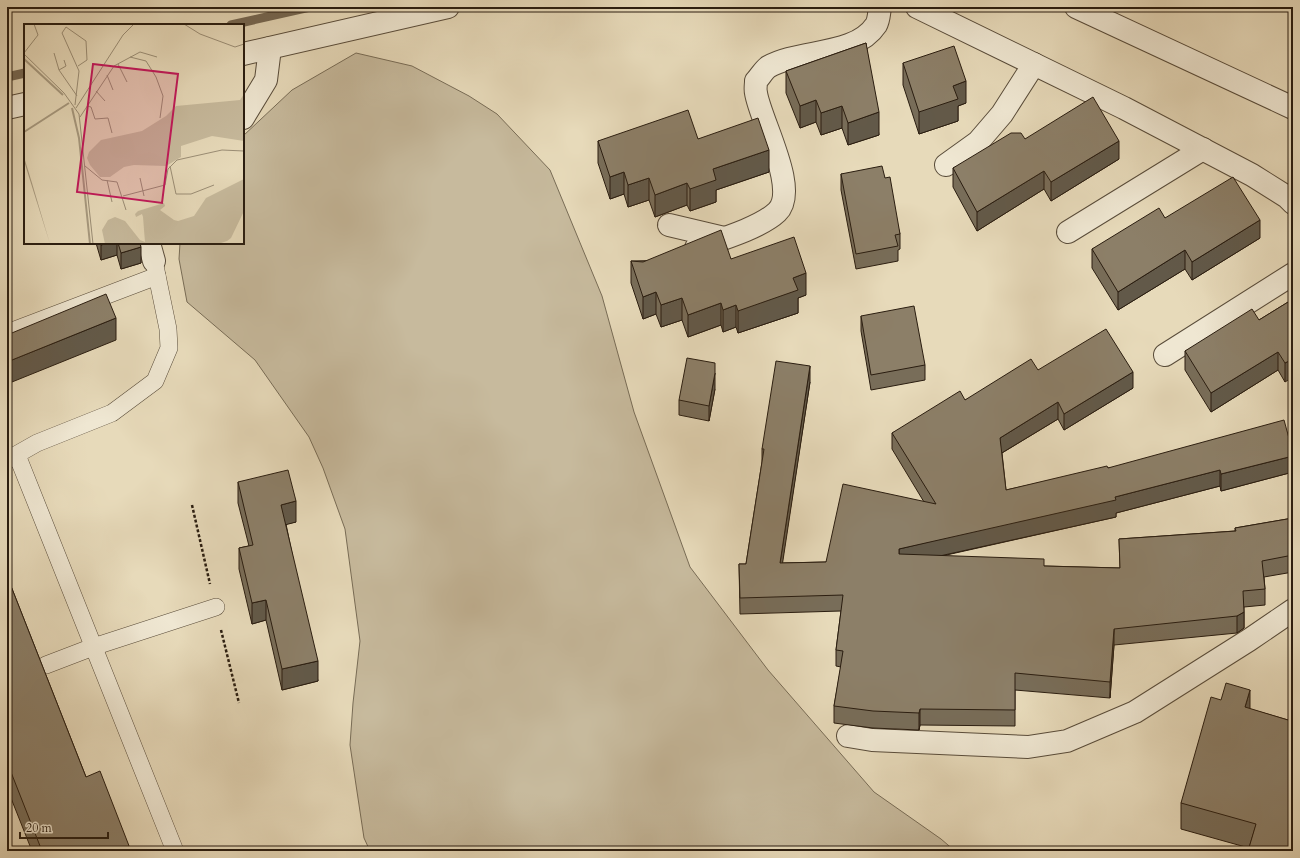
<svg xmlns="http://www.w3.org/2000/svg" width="1300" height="858" font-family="Cardo,serif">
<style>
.green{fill:#c7ba9d;stroke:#786c56}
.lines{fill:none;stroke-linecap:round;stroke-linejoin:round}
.stream{stroke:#756853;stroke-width:9}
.service-casing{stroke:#594c3a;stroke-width:18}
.minor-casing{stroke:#594c3a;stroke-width:24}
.tertiary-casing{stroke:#594c3a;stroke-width:24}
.path{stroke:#2a1d10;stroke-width:2.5;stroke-dasharray:3 2;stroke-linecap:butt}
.service{stroke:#efe7d2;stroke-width:17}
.minor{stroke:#efe7d2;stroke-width:22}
.tertiary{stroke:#efe7d2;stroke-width:22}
.wall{fill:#786d59;stroke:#2a1d10}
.shaded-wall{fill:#625949;stroke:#2a1d10}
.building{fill:#8c7f68;stroke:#2a1d10}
.inset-river{fill:none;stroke:#a79a80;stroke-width:2}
.inset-road{fill:none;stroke:#9b8e76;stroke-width:1}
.view{fill:#c2185b;fill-opacity:0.15;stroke:#c2185b;stroke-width:2}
.inset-edge{fill:none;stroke:#2a1d10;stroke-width:2}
</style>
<rect width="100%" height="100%" fill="#e7daba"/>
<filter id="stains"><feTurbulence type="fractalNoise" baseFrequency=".005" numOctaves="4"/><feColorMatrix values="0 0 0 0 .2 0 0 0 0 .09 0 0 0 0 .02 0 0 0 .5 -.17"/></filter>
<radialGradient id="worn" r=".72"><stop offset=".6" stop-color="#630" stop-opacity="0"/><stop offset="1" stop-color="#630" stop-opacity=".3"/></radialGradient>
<polygon class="green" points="356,53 412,66 469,96 497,114 550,170 602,296 634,412 690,567 768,670 874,792 941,839 955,851 370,851 364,838 350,745 353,703 360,641 345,529 323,468 309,437 255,360 187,302 179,259 180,243 243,243 243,136 292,90"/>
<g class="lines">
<g class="stream">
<polyline points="231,25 310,7"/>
<polyline points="7,77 25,73"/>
</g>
<g class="service-casing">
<g id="service">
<polyline points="7,333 157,276"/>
<polyline points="17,455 175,851"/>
<polyline points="7,460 37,443 112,413 155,381 169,348 168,329 154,261"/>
<polyline points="46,665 93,647 216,607"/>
</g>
</g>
<g class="minor-casing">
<g id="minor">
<polyline points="917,7 1124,108 1252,175 1287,197 1293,203"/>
<polyline points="243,54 448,7"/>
<polyline points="7,108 25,104"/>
<polyline points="243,118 266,80 270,48"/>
<polyline points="946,165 978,142 1002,114 1034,64"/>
<polyline points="669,225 724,238"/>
<polyline points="1068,232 1203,149"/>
<polyline points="149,243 154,261"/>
<path d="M 696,248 C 719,240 760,228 777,212 C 800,190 760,120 756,93 C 755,89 756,85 756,81 C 760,77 763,71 768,67 C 799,49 855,57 876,25 C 879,20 879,13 880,7"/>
<polyline points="1165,355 1293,274"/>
<polyline points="848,736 872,740 1028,747 1067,741 1135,712 1249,640 1293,610"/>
</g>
</g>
<g class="tertiary-casing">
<polyline id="tertiary" points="1076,7 1293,108"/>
</g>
<g class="path">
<polyline points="192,505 210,584"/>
<polyline points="221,630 239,703"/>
</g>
<use href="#service" class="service"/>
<use href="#minor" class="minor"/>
<use href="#tertiary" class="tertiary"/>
</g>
<g class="wall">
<polygon points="866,43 879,135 848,145 842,128 821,135 816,122 800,128 786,93 786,71"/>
<polygon points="903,63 966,103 958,106 958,121 919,134 903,85"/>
<polygon points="698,139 769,172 716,190 716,202 690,211 687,205 655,217 649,200 628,207 624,194 610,199 598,163 598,141"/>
<polygon points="1025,139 1119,159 1051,201 1044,189 977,231 953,187 953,168"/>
<polygon points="841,174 885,178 900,234 900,249 898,250 898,261 856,269 841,190"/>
<polygon points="1165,218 1260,238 1192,280 1185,269 1118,310 1092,268 1092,249"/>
<polygon points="96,243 140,243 141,263 121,269 117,255 101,260"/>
<polygon points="731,259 806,295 798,298 798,313 738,333 736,327 723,332 721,325 688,337 682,320 661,327 656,314 643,319 631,283 631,261"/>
<polygon points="1293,299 1285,382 1278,370 1211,412 1185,370 1185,351 1259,320"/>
<polygon points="861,316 925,365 925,380 871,390 861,331"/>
<polygon points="1038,370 1133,388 1064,430 1058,419 1002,453 1006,490 1108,468 1293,453 1293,472 1221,491 1220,486 1116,513 1116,517 942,556 1044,566 1120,568 1119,539 1235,531 1235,528 1293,518 1293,572 1264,577 1265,589 1265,605 1244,607 1244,628 1237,633 1114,645 1110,698 1015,690 1015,726 920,725 919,730 873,728 834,723 834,706 841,667 836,666 836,650 841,611 740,614 739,564 746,564 762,462 762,449 810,382 782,563 826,562 924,502 892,449 892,433 965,400"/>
<polygon points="715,389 709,421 679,415 679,400"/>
<polygon points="238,482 296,522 286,524 318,681 282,690 266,620 252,624 239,569 239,548 249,546 238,503"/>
<polygon points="7,576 86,777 131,851 32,851 7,788"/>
<polygon points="1250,709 1288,720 1249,848 1181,829 1181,803"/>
</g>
<g class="shaded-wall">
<polygon points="966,81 966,103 958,106 958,121 919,134 919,112 953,86"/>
<polygon points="816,100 816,122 800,128 800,106"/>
<polygon points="842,106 842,128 821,135 821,113"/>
<polygon points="879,112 879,135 848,145 848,123"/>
<polygon points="1119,141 1119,159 1051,201 1051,182"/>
<polygon points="769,150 769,172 716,190 716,202 690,211 690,189 713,169"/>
<polygon points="1044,171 1044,189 977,231 977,212"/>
<polygon points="624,172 624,194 610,199 610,177"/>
<polygon points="649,178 649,200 628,207 628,185"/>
<polygon points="687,183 687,205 655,217 655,195"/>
<polygon points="1260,220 1260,238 1192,280 1192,262"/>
<polygon points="108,243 117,243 117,255 101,260 101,245"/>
<polygon points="141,247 141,263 121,269 121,253"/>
<polygon points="1185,250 1185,269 1118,310 1118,292"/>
<polygon points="806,273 806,295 798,298 798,313 738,333 738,311 793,278"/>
<polygon points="656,292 656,314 643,319 643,297"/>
<polygon points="682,298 682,320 661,327 661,305"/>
<polygon points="721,303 721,325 688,337 688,315"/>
<polygon points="736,305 736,327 723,332 723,310"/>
<polygon points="116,318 116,340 7,384 7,362"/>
<polygon points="1278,352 1278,370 1211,412 1211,393"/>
<polygon points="1293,359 1293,377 1285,382 1285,363"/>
<polygon points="810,366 810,382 780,580 780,563"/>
<polygon points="1133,372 1133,388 1064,430 1064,414"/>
<polygon points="715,373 715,389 709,421 709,406"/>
<polygon points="1058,402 1058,419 1000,454 1000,438"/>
<polygon points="1293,456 1293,472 1221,491 1221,474"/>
<polygon points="1220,470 1220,486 1116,513 1116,517 899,565 899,549 1115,497"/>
<polygon points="296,501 296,522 281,526 281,505"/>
<polygon points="266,600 266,620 252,624 252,603"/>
<polygon points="1244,612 1244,628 1237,633 1237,616"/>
<polygon points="1114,629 1114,645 1110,698 1110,682"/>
<polygon points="318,661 318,681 282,690 282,669"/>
<polygon points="1250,690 1250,717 1245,707"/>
<polygon points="920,709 920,725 919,730 919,713"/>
</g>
<g class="building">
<polygon points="866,43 879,112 848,123 842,106 821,113 816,100 800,106 786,71"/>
<polygon points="954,46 966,81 953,86 958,99 919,112 903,63"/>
<polygon points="1093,97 1119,141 1051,182 1044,171 977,212 953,168 1011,133 1021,133 1025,139"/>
<polygon points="688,110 698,139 758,118 769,150 713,169 716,180 690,189 687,183 655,195 649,178 628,185 624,172 610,177 598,141"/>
<polygon points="882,166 885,178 890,177 900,234 895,235 898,246 856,254 841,174"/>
<polygon points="1233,177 1260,220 1192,262 1185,250 1118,292 1092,249 1159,208 1165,218"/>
<polygon points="721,230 731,259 794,237 806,273 793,278 798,290 738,311 736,305 723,310 721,303 688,315 682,298 661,305 656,292 643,297 631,261 643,262"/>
<polygon points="101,243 108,243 101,245"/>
<polygon points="118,243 140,243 141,247 121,253"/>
<polygon points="106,294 116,318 7,362 7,335"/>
<polygon points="1293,299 1293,359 1285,363 1278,352 1211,393 1185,351 1252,309 1259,320"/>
<polygon points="914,306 925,365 871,375 861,316"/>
<polygon points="1106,329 1133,372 1064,414 1058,402 1000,438 1006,490 1107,466 1108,468 1284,420 1293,453 1293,456 1221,474 1220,470 1115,497 1116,500 899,549 899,554 1044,559 1044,566 1120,568 1119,539 1236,531 1235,528 1293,518 1293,555 1262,561 1265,589 1243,591 1244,612 1237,616 1114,629 1110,682 1015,673 1015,710 920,709 919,713 873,711 834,706 843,651 836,650 843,595 740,598 739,564 746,564 764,449 762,449 776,361 810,366 780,563 826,562 843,484 936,504 892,433 960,391 965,400 1031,359 1038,370"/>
<polygon points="687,358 715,363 715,373 709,406 679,400"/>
<polygon points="288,470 296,501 281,505 318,661 282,669 266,600 252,603 239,548 253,545 238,482"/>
<polygon points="7,576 86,777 100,771 131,851 42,851 7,762"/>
<polygon points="1226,683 1250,690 1245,707 1288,720 1293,704 1293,851 1248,851 1256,824 1181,803 1211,697 1221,700"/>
</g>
<g transform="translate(24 24)">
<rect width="220" height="220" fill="#e7daba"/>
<path d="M 220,70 L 220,117 L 188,112 L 157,122 L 157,133 L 142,142 L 110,141 L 100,143 L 86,153 L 76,153 L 66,141 L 63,134 L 65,128 L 77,116 L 118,107 L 142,92 L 152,82 L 216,76 ZM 220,155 L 220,187 L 207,214 L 203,217 L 194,220 L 81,220 L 78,206 L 84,196 L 91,193 L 101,197 L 116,216 L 121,218 L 119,193 L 118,190 L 112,193 L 111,190 L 114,187 L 140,179 L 141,182 L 136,186 L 150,196 L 154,197 L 170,192 L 182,174 Z" fill="#c7ba9d"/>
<path d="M 0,133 L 8,159 L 26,220 L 0,137 Z" fill="#a79a80"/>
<path class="inset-river" d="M 0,35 L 39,71M 48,84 L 55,114 L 66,220M 0,108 L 45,79"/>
<path class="inset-road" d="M 160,0 L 176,10 L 211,23 L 220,20M 0,29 L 14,11 L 10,0M 30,29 L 35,46M 0,30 L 40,69 L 55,90 L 69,220M 106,33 L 122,37 L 132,53 L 139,72 L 136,94M 40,36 L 42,42 L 35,46 L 53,72M 94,40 L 103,58M 83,51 L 89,66M 72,67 L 81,77M 51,81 L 55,47 L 38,9 L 42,3 L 62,17 L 63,36 L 54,42M 63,82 L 67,83 L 71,95 L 84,94 L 88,109M 52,84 L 99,11 L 110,0M 56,93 L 90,42 L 116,28 L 133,33M 61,142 L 78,156 L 93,158 L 102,186M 146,142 L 152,170 L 167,170 L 190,161M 116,154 L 120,172M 83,156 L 88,178M 99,172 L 141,161 L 144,145 L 153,136 L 198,126 L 220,127"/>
<path class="view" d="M 69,40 L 154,50 L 138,179 L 53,168 Z"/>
<rect width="220" height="220" class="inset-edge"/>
</g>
<rect width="1300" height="858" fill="none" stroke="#e7daba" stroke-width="24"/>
<rect x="8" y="8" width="1284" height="842" fill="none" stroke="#2a1d10" stroke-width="2"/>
<rect x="12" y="12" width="1276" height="834" fill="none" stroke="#2a1d10"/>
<path d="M20 832v6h88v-6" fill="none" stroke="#2a1d10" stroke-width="2"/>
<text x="26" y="832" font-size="12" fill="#2a1d10" stroke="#efe7d2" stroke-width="3" paint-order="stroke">20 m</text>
<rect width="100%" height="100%" filter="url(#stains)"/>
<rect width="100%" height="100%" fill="url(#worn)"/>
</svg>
